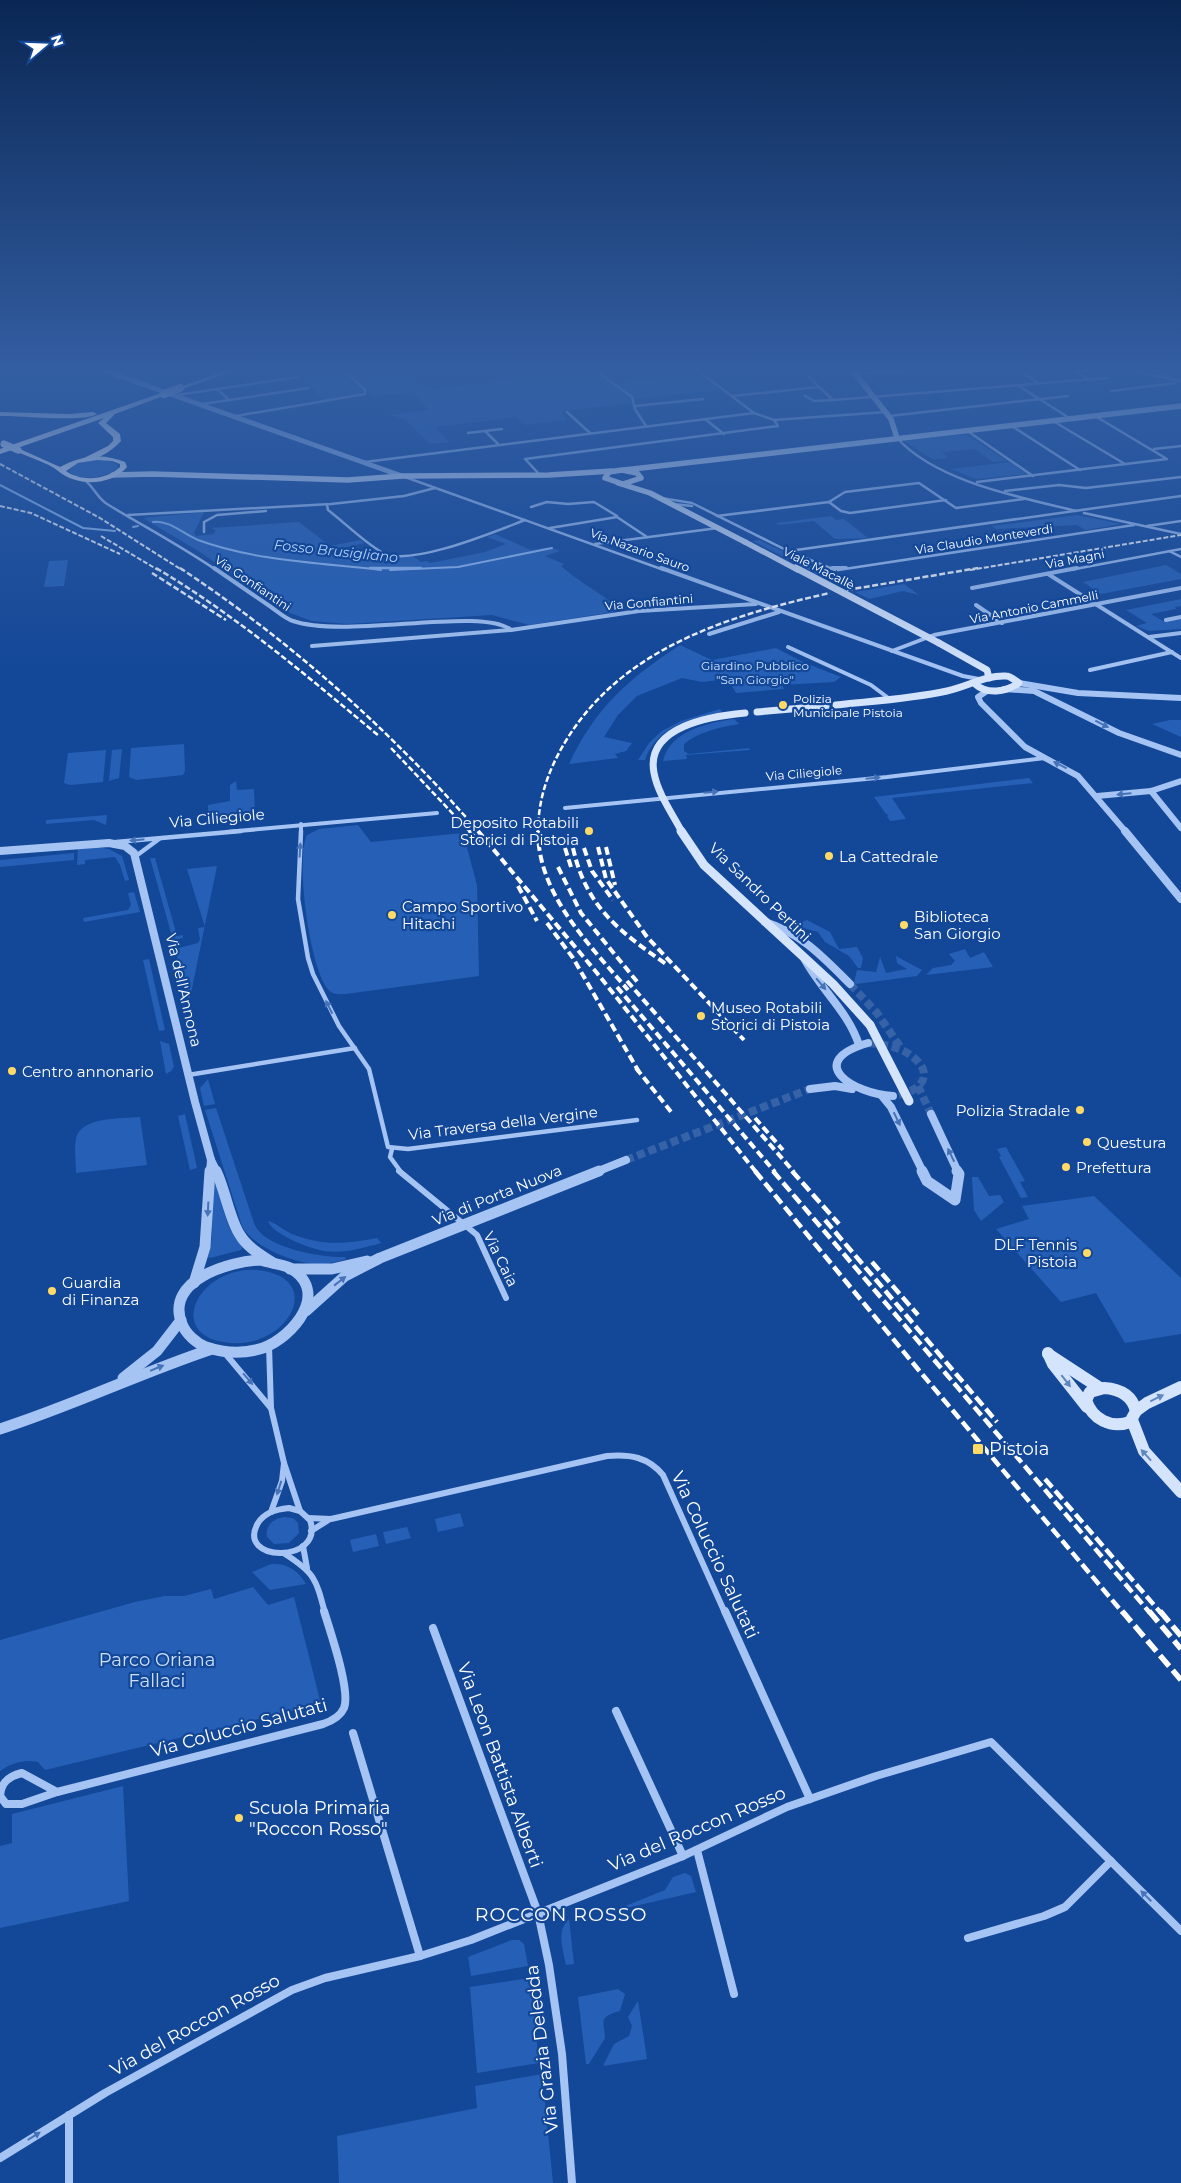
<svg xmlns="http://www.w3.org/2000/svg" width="1181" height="2183" font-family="Montserrat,sans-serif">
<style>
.green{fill:#2660b6}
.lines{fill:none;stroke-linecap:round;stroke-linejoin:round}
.stream-far1{stroke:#97bef6;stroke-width:2}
.stream{stroke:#97bef6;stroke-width:2.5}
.tertiary-tunnel{stroke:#3663a7;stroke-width:8;stroke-dasharray:8 4;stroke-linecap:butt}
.minor-far4{stroke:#a5c4f3;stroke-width:2.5}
.minor-far3{stroke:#a5c4f3;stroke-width:4}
.minor-far2{stroke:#a5c4f3;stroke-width:4.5}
.minor-far1{stroke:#a5c4f3;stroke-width:6}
.minor{stroke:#a5c4f3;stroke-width:8}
.tertiary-far3{stroke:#a5c4f3;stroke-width:5}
.tertiary-far2{stroke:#a5c4f3;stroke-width:6}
.tertiary-far1{stroke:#a5c4f3;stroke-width:8}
.tertiary{stroke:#a5c4f3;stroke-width:11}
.secondary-far3{stroke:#d4e4fd;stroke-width:5.5}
.secondary-far2{stroke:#d4e4fd;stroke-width:7}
.secondary-far1{stroke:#d4e4fd;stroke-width:9}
.secondary{stroke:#d4e4fd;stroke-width:12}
.primary{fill:#f1f6ff;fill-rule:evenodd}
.trunk{fill:#f8faff;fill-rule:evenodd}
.rail-far4{stroke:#fff;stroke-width:2;stroke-dasharray:5 2;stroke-linecap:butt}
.rail-far3{stroke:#fff;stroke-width:2.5;stroke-dasharray:6 2.5;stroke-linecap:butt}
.rail-far2{stroke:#fff;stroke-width:4;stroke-dasharray:8 4;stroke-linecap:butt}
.rail-far1{stroke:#fff;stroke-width:4.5;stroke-dasharray:11 4.5;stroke-linecap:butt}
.rail{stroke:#fff;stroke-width:5.5;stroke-dasharray:14 5.5;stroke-linecap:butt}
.secondary-bridge-far2{stroke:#d4e4fd;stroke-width:5.5}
.secondary-bridge-far1{stroke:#d4e4fd;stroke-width:7}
.secondary-bridge{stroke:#d4e4fd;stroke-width:9}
.primary-bridge{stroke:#f1f6ff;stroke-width:7}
.trunk-bridge{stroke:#f8faff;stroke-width:8}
.oneway{fill:#4673b8}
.oneway2{fill:#6086c0}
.poi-dot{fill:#ffda67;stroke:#134798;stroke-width:2}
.labels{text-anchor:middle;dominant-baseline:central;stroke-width:4.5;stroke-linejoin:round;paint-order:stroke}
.far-street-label{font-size:12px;fill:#fff;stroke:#134798}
.far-park-label{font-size:12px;fill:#cde0fd;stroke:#134798}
.far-poi-label{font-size:12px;fill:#fff;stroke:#134798;text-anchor:start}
.far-water-label{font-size:14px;font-style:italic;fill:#b1cffa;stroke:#134798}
.street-label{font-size:15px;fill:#fff;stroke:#134798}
.poi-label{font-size:15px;fill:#fff;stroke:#134798;text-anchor:start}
.near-poi-label{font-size:18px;fill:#fff;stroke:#134798;text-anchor:start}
.near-street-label{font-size:18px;fill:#fff;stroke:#134798}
.near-park-label{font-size:18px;fill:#cde0fd;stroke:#134798}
.near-neighbourhood-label{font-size:19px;letter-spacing:1px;fill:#fff;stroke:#134798}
</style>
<rect width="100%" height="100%" fill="#134798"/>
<g class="green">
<polygon points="294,367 337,367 363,391 358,395 323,400"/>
<polygon points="592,369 628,395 632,403 561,411 567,420 525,425 516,417 435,427 449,442 430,444 405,419 389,415 429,410 413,393 372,396 354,377 410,371 427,391 527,376"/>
<polygon points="699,375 719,390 635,399 615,382"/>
<polygon points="966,434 1007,461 993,462 975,449 942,452 948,458 932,459 904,441"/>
<path d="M 94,460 L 111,461 L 117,465 L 118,468 C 108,478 79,482 69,471 L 75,464 Z"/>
<polygon points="1010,462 1027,474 976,479 951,469"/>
<path d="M 204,512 L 194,533 L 196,536 L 213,534 L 216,531 L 212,528 L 299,522 L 330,546 L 360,540 L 365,543 L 337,549 L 345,556 L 373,550 L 387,558 L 413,556 L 421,562 L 427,561 L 430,563 L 485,552 L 506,544 L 487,537 L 495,534 L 531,550 L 551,547 L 560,551 L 545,556 L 564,564 L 561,566 C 578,581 597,591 615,605 L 608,607 L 614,612 L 529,625 L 492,615 L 347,624 L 312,621 L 290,613 L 200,552 L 143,518 Z"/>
<polygon points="1077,515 1121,524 1085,530 1077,525 996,529 992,526"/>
<polygon points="831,516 836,520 844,519 868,538 835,539 814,521 779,525 776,523"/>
<polygon points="759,540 827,572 817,574 753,541"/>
<polygon points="68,560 64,586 44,587 49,561"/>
<polygon points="1166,565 1181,574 1181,579 1101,594 1083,582"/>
<polygon points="904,584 919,595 903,591 869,599 855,592"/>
<polygon points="1181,599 1181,606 1175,607 1176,609 1151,614 1163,621 1181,618 1181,629 1149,631 1136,626 1147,623 1126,610"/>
<path d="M 680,645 L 712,660 L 776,648 L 803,662 L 841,677 L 834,682 L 782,685 L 784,689 L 736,693 L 728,679 L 702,682 L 682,678 L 637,696 L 618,715 L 604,737 L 632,743 L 626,751 L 615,754 L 618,758 L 569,764 C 595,708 629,678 680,645 Z"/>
<path d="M 720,709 L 722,712 C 690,718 656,727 645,760 L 638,760 L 649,743 L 662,731 L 681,721 Z"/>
<path d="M 734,719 L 739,724 C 720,727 698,732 684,744 L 684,751 L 689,754 L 749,748 L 750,750 L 686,755 L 687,759 L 663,761 C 670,731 707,723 734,719 Z"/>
<polygon points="1170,720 1181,720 1181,737 1152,724"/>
<polygon points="184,744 185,771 183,775 136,780 129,777 131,748"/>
<polygon points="122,749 119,778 109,781 112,750"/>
<polygon points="106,750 103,782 70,785 64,783 68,753"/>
<polygon points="1029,778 1033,783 892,798 906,819 890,821 887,816 889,815 886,814 874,797"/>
<polygon points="236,781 237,790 254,789 255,815 211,819 211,816 208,816 208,805 230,801 230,785"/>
<polygon points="107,815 106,825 94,820 46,824 46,820"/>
<path d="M 358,825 L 371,842 L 463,833 L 477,885 L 479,976 L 346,994 C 341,994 335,995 331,992 C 310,977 295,858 307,835 L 319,829 Z"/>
<polygon points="96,847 109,849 122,856 129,880 125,881 120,865 115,857 85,860 85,864 77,865 78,848"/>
<polygon points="74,853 74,860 0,867 0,860"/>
<polygon points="150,858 155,858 177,936 183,935 183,938 173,940"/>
<polygon points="217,866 189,1003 175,949 198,943 200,939 198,928 205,927 187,869"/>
<polygon points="134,892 140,912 84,922 83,918 128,910 131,905 128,893"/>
<polygon points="807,920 830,932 839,949 857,947 863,958 861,968 858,968 849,956 825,942 818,932 800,927 799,923"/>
<polygon points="965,949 970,958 984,952 993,967 926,975 933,968 951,965 955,961 949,954"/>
<polygon points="896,956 922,970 917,976 856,984 854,982 857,970 876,972 880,957 886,973 907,969 897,963"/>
<polygon points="149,959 165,1030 159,1031 143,960"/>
<polygon points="160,1041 169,1044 174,1067 171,1071 166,1074"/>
<polygon points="208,1079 215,1104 204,1106 200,1088"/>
<path d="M 216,1108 L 254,1223 C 262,1248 323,1258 345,1257 L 346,1259 C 336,1262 326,1265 316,1264 C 293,1263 252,1246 242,1226 L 205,1110 Z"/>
<polygon points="185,1114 197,1168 190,1170 178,1116"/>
<path d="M 140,1117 L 147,1165 L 76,1173 C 76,1162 74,1148 76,1138 C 82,1116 122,1119 140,1117 Z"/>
<polygon points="1006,1147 1025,1181 1020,1182 1028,1197 1021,1198 999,1157 1001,1156 997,1149"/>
<polygon points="972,1177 978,1177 989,1196 1000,1195 1004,1202 981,1221 974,1210"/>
<path d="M 217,1184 C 222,1205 227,1233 243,1247 L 241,1250 L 210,1258 L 208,1257 L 212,1238 L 213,1185 Z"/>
<polygon points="1094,1196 1181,1278 1181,1334 1125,1343 1096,1293 1061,1302 996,1229 1029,1219 1022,1206"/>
<path d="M 268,1221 C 275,1222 284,1231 292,1234 C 322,1246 345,1244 377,1238 L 381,1243 C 342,1254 326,1257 288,1238 C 280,1233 272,1230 268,1221 Z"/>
<path d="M 257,1270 C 326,1277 290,1347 231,1343 C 163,1338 197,1266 257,1270 Z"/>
<polygon points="460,1513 464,1526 438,1532 435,1519"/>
<path d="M 284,1517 L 293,1518 L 298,1523 L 299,1533 L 289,1543 L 274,1544 L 267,1537 C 265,1525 273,1519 284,1517 Z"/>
<polygon points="407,1527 411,1538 386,1544 383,1532"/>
<polygon points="376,1534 379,1546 353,1552 350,1540"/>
<path d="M 271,1564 C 287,1563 298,1570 306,1584 L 270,1590 L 252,1572 Z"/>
<path d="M 253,1587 L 268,1605 L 294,1597 L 321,1704 L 45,1770 L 38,1762 C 24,1759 12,1763 0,1771 L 0,1640 L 135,1602 L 165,1596 L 184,1596 L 211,1589 L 214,1599 Z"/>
<polygon points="123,1786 129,1901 0,1928 0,1846 12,1843 12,1814"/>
<polygon points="685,1873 691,1876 696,1892 613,1911 665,1890 673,1877"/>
<path d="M 569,1919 L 574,1964 L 566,1965 C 563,1949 556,1931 569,1919 Z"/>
<polygon points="512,1940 519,1940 524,1944 528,1966 471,1976 468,1957"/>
<polygon points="530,1978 539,2063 477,2073 470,1987"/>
<path d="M 618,1989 L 625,1994 L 620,2011 C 598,2017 604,2020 605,2038 L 589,2064 L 586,2064 L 578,1997 Z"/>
<polygon points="638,2001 647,2059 603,2066 614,2044 629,2036 632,2026 628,2017"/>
<polygon points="542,2074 553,2183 339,2183 337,2136 477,2108 475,2086"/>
</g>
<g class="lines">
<g class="stream-far1">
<polyline points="0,485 83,528 115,531"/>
<path d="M 153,522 C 170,520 183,534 198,540 C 255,561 321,563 381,570"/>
<polyline points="133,527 138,526"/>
<polyline points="390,570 458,567 552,548"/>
</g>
<polyline class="stream" points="370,568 421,568"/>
<g class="tertiary-tunnel">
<polyline points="850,984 877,1013 901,1048"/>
<path d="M 868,1043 C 879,1044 889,1045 899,1049 C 911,1053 932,1069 921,1083 C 915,1092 902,1094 893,1096"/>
<polyline points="918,1086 931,1114"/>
<polyline points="626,1160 810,1089"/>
</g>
<g class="minor-far4">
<polyline points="591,367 632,397 635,409 646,426"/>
<polyline points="1014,367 1038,383"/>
<polyline points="1068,367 1088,379"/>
<polyline points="1150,367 1172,379"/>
<polyline points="743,369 774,367"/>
<polyline points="1073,370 1122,369 1181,381"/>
<polyline points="856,374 965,367"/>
<polyline points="809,377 819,387"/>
<polyline points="1017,385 1071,419"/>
<polyline points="217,389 229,400"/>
<polyline points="1111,391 1175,383"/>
<polyline points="177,395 298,377"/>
<polyline points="732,396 819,387 833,400 1108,378"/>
<polyline points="805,396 814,401 833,400"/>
<polyline points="203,404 308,388"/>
<polyline points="635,406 703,399"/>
<polyline points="567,412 590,433"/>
<polyline points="236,416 365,394 365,390 341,367"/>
<polyline points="889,416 1068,396"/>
<polyline points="705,419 724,434"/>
<polyline points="774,420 886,412"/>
<polyline points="1053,421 1125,464"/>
<polyline points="1010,425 1080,470"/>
<polyline points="966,430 1033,476"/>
<polyline points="485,431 498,444"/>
<polyline points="468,433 502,429"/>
<path d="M 897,438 C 937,482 1020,497 1076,511"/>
<polyline points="1154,449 1181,446"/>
<polyline points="365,462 754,413"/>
<polyline points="540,475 525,459 778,426 774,420 754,413 693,367"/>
<polyline points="405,477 664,570"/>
<path d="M 83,479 C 93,485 97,498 107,504 C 143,526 181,546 216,570"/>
<polyline points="977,482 1167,459 1095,416"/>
<polyline points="1005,491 1059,485 1086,488 1181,477"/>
<polyline points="661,498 692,503 788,551 835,570"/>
<polyline points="829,502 845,492 919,483 956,508 1024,499"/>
<polyline points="673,504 692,506"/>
<path d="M 327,505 L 328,510 C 345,523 365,543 383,553 C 411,567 496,531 525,520"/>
<polyline points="531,507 547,502 568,504 594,502 617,516"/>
<polyline points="1084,513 1181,534"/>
<polyline points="128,515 331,504 404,496 435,488"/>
<polyline points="717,516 829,502 841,511 850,513 946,500"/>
<polyline points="1147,526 1181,521"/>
<polyline points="550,528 617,517 647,537"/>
<polyline points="204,532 204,522 217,515 266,511"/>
<polyline points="595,544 718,528"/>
<polyline points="789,551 1181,496"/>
<polyline points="1169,551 1181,557"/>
<polyline points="838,570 1134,525"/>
<polyline points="1070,570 1181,549"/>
</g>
<g class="minor-far3">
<path d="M 214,568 C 233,581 252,594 271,607 C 278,612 286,619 293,621 C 345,639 483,606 511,630"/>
<polyline points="661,568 963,676 979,679"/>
<polyline points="832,568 846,568"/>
<polyline points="1048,574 1181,658"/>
<polyline points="972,588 1077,568"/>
<polyline points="976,605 1002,623"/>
<polyline points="1166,620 1181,617"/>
<polyline points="709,634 779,612"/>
<polyline points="1149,637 1181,633"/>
<polyline points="312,646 511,630 639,611 756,604"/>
<polyline points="788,647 871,685 891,700"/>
<polyline points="892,651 934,635 1181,588"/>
<polyline points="1090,670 1172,652"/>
<polyline points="565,808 887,777 1045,758"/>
<polyline points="227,832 437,813"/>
<polyline points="301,832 301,824"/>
</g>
<g class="minor-far2">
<polyline points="301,831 298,899 308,958 313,974 339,1026 369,1069 388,1147 408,1149 637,1120"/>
<polyline points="116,842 241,831"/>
<polyline points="136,856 159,839"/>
<polyline points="188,1075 355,1048"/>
<polyline points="392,1149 390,1157 401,1172"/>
</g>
<g class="minor-far1">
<polyline points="399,1171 477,1235 506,1298"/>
<polyline points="269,1346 271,1408 284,1463 282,1481 271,1512"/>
<polyline points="224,1352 270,1407"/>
<polyline points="284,1463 300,1511"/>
<path d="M 289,1508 L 300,1511 L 310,1520 C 325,1564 235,1563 258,1523 C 264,1513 278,1509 289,1508 Z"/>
<path d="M 308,1518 L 331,1519 L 607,1456 C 630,1454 648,1457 663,1475 L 725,1613"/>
<polyline points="311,1531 330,1519"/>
<polyline points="303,1546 307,1568"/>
<path d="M 285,1554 C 315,1573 316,1579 325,1613"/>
</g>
<g class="minor">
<polyline points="725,1611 810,1799"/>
<polyline points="433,1628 538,1913 549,1965 562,2054 572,2183"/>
<polyline points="616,1711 683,1856"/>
<polyline points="353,1733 420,1956"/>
<path d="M 22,1773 L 57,1792 L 22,1804 L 6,1804 L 0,1796 C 1,1782 9,1776 22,1773 Z"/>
<path d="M 57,1792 L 323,1724 C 332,1721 340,1717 344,1708 C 351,1691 330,1631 324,1611"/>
<polyline points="697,1850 734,1994"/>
<polyline points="968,1938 1044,1916 1065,1907 1111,1861"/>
<polyline points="69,2115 69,2183"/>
<polyline points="0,2158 105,2093 292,1990 325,1978 420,1956 471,1940 683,1856 787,1807 876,1776 991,1742 1181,1931"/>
</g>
<polyline class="tertiary-far3" points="94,367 402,476"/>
<g class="tertiary-far2">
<polyline points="1019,683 1078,693 1181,698"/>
<polyline points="1004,689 1034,691"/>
<polyline points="987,691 978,697 981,703 1025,747 1078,776 1126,832"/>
<polyline points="1036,692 1119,733 1181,755"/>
<polyline points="1151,791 1181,828"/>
<polyline points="1097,796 1151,791 1181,781"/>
</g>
<g class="tertiary-far1">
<polyline points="1125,831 1181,899"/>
<polyline points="0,851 109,843 125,846 134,853 195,1102 211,1160 217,1172"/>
<path d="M 765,922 C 801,933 824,958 850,984"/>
<path d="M 804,958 C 820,989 848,1011 859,1045"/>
<path d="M 868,1043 C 803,1062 853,1094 893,1096"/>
<polyline points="810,1089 835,1086 852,1089"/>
<polyline points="882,1096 891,1107 923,1172"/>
<polyline points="931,1114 958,1172"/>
<polyline points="210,1172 211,1160"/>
<polyline points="596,1172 626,1160"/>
</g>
<g class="tertiary">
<path d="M 216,1171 C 225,1189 230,1221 240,1235 C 247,1247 261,1255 273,1263"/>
<polyline points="922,1171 927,1181 955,1200 959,1174 957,1171"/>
<path d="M 261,1260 C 270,1263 282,1264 290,1268 C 331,1292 293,1337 263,1348 C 245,1354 224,1353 206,1347 C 196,1343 186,1334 182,1324 C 164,1280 230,1261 261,1260 Z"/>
<polyline points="290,1269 332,1269 367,1261"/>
<polyline points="194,1283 205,1247 210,1171"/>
<polyline points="306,1311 345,1276 380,1258 599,1171"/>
<polyline points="123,1378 157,1351 181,1320"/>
<path d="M 0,1429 C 72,1406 140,1373 212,1349"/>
</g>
<g class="secondary-far3">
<polyline points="850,367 891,419 897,438"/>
<polygon points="622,470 637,473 641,478 623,484 605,478 609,472"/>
<polyline points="624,470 1181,406"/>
<polyline points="113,475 152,474 348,480 402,476 549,475 612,471"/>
<polyline points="618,483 650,493 745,542"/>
</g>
<g class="secondary-far2">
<polyline points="939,643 987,670 989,678"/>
<path d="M 836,705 C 873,701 910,699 947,691 C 967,687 985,675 1006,676 C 1010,676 1015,680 1019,683 C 1006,692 987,695 975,684"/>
<polyline points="757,712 826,706"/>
<path d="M 682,832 C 672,813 658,794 654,773 C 645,726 712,716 745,713"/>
</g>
<polyline class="secondary-far1" points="681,831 704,865 833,984 870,1025"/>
<g class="secondary">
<polyline points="1048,1353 1053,1364 1087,1407"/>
<polyline points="1048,1354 1100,1388"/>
<path d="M 1104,1388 C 1120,1389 1132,1395 1136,1411 L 1130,1422 C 1111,1429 1092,1419 1086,1400 L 1090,1392 Z"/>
<polyline points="1136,1411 1147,1403 1181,1387"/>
<polyline points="1132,1420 1144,1451 1181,1492"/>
</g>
<path class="primary" d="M 16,449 L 20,449 L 60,467 C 81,455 104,453 125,462 L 127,467 C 110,487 76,486 58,471 C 49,463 27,457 16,451 ZM 97,460 L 112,461 L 120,464 L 120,467 C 107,480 81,482 66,471 L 78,463 Z"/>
<g class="trunk">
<polygon points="236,367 245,367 182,389 177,388"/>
<path d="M 164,392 L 166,395 L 115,414 L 106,423 L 120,434 L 121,441 C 114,449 94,464 84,458 L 108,446 L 113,441 L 113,437 L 98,423 L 104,418 L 0,454 L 0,449 Z"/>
<path d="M 0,412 L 70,414 L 93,412 L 97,414 C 82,423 20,415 0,416 Z"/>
</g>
<g class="rail-far4">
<polyline points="0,464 100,518 182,570"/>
<polyline points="0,506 31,513 120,554"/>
<polyline points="101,536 158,570"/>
<polyline points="970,570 1181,535"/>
</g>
<g class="rail-far3">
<path d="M 156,568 C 237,616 307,676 379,736"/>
<path d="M 180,568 C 292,642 391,731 479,832"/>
<polyline points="152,573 226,620"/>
<polyline points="847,590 978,568"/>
<polyline points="391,748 470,832"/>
<path d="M 538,832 C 538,798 549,768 567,739 C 624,647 731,615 830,593"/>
</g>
<g class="rail-far2">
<polyline points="469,831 480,843"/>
<polyline points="478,831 597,973 756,1172"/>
<path d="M 538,831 C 538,895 589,944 628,990"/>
<polyline points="598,847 606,879 647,937 744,1040"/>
<polyline points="606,847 615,885"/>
<polyline points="565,848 571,867"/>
<path d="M 573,848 C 586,907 619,931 666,964"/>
<polyline points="584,848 592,871 613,900"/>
<polyline points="558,867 581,913 639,984"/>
<polyline points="518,886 537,921"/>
<polyline points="547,923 573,958 639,1072"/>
<polyline points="627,981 794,1172"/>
<polyline points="617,987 775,1172"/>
<polyline points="636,1068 672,1113"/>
<polyline points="755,1118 783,1150"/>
</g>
<g class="rail-far1">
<polyline points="755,1171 917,1368 1123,1613"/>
<polyline points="773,1171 1150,1613"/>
<polyline points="792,1171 839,1224"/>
<polyline points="825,1220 997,1422"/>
<polyline points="872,1262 918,1315"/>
<polyline points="1045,1479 1161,1613"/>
</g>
<g class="rail">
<polyline points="1122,1611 1181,1680"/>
<polyline points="1149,1611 1181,1649"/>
<polyline points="1160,1611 1181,1636"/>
</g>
<polyline class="secondary-bridge-far2" points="745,542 798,570"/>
<polyline class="secondary-bridge-far1" points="796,568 939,643"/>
<polyline class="secondary-bridge" points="870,1025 909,1101"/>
<polyline class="primary-bridge" points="4,444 18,450"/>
<polyline class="trunk-bridge" points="164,394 180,388"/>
</g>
<defs><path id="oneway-solid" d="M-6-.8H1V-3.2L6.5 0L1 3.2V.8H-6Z" transform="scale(1.25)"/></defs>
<g class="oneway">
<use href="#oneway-solid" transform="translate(1102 724) rotate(27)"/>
<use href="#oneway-solid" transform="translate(1060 765) rotate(-153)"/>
<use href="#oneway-solid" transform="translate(873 778) rotate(-5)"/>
<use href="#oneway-solid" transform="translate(711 792) rotate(-5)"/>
<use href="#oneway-solid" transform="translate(1124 794) rotate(175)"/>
<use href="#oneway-solid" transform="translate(137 840) rotate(174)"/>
<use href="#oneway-solid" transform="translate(300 850) rotate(-87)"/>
<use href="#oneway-solid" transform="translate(821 984) rotate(49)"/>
<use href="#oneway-solid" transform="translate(329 1007) rotate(-117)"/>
<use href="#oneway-solid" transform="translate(897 1119) rotate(64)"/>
<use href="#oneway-solid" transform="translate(951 1155) rotate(-116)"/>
<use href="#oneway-solid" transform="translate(208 1209) rotate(93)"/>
<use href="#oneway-solid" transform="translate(340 1281) rotate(-38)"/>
<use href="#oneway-solid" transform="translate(157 1368) rotate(-22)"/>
<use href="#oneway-solid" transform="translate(248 1379) rotate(49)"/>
<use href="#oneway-solid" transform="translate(279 1488) rotate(108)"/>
<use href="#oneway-solid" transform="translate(1146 1896) rotate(-135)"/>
<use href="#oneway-solid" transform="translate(34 2136) rotate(-32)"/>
</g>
<g class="oneway2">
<use href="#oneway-solid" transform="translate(1066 1381) rotate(52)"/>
<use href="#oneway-solid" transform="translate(1157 1398) rotate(-26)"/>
<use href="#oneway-solid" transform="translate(1146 1455) rotate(-132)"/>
</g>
<linearGradient id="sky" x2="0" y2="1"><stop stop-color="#0a2754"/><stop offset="0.55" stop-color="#335ea2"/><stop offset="1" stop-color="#335ea2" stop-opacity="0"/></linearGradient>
<rect width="1181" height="672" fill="url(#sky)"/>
<g class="poi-dot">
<circle cx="783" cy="705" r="5"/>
<circle cx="589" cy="831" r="5"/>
<circle cx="829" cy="856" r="5"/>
<circle cx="392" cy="915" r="5"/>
<circle cx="904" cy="925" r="5"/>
<circle cx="701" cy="1016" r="5"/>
<circle cx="12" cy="1071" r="5"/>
<circle cx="1080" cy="1110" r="5"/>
<circle cx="1087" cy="1142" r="5"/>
<circle cx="1066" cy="1167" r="5"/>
<circle cx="1087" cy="1253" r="5"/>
<circle cx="52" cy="1291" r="5"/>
<rect x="972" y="1443" width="12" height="12" rx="2.5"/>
<circle cx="239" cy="1818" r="5"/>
</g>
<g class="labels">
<g class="far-street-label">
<text transform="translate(984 539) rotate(-9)">Via Claudio Monteverdi</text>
<text transform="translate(640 550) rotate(20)">Via Nazario Sauro</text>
<text transform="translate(1075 559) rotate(-11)">Via Magni</text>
<text transform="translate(819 568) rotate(27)">Viale Macallè</text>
<text transform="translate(253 583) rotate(34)">Via Gonfiantini</text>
<text transform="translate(649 602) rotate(-5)">Via Gonfiantini</text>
<text transform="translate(1034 607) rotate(-11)">Via Antonio Cammelli</text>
<text transform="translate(804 773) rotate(-5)">Via Ciliegiole</text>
</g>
<g class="far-park-label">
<text x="755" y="665">Giardino Pubblico<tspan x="755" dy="14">"San Giorgio"</tspan></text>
</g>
<g class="far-poi-label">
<text x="793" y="698">Polizia<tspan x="793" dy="14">Municipale Pistoia</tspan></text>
</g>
<g class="far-water-label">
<text transform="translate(336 551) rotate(6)">Fosso Brusigliano</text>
</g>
<g class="street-label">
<text transform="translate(217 818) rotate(-5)">Via Ciliegiole</text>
<text transform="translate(760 892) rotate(44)">Via Sandro Pertini</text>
<text transform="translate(184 990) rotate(77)">Via dell'Annona</text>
<text transform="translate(503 1123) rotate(-7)">Via Traversa della Vergine</text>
<text transform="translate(497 1195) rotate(-22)">Via di Porta Nuova</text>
<text transform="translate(501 1259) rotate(64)">Via Caia</text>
</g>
<g class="poi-label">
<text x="579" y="822" text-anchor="end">Deposito Rotabili<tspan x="579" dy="17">Storici di Pistoia</tspan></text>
<text x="839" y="856">La Cattedrale</text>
<text x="402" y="906">Campo Sportivo<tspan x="402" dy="17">Hitachi</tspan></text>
<text x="914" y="916">Biblioteca<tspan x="914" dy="17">San Giorgio</tspan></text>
<text x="711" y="1007">Museo Rotabili<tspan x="711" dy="17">Storici di Pistoia</tspan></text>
<text x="22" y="1071">Centro annonario</text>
<text x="1070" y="1110" text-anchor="end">Polizia Stradale</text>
<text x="1097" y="1142">Questura</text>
<text x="1076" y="1167">Prefettura</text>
<text x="1077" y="1244" text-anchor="end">DLF Tennis<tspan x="1077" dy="17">Pistoia</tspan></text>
<text x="62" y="1282">Guardia<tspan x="62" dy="17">di Finanza</tspan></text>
</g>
<g class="near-poi-label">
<text x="989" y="1449">Pistoia</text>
<text x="249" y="1808">Scuola Primaria<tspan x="249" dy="21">"Roccon Rosso"</tspan></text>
</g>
<g class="near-street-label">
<text transform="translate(715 1555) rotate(65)">Via Coluccio Salutati</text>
<text transform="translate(239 1728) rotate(-15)">Via Coluccio Salutati</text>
<text transform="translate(500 1765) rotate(70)">Via Leon Battista Alberti</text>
<text transform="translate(697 1829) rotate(-23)">Via del Roccon Rosso</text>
<text transform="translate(195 2025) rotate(-29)">Via del Roccon Rosso</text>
<text transform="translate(542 2049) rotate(-97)">Via Grazia Deledda</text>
</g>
<g class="near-park-label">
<text x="157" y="1660">Parco Oriana<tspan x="157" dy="21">Fallaci</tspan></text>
</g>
<g class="near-neighbourhood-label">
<text x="561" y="1914">ROCCON ROSSO</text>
</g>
</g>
<g transform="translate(45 45) rotate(71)" stroke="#134798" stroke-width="4" paint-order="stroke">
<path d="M0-4L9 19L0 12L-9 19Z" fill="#ffffff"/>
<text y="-8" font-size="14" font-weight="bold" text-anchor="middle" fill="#ffffff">N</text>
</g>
</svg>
